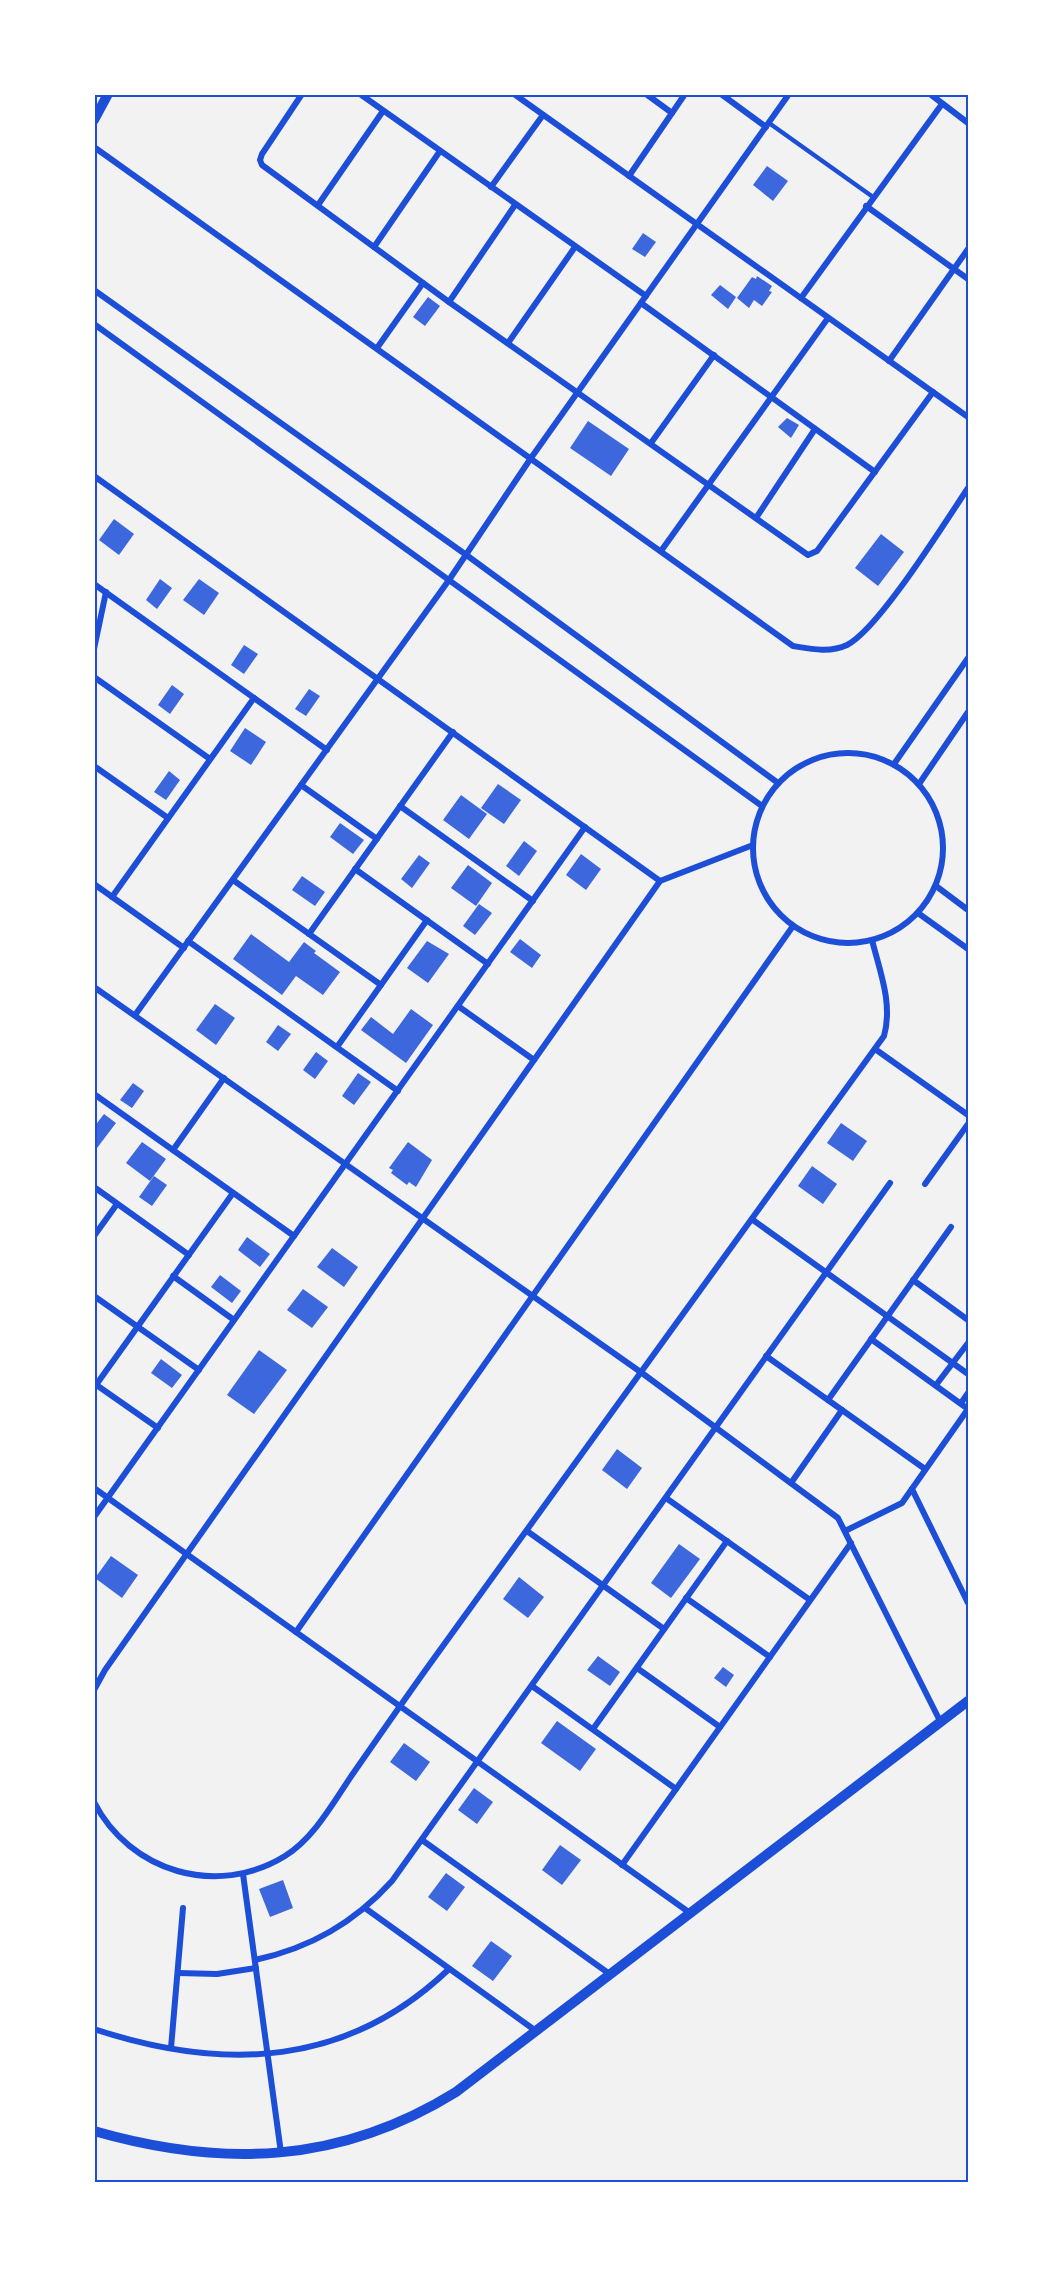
<svg xmlns="http://www.w3.org/2000/svg" width="1063" height="2277" font-family="'Sofia Sans Condensed',sans-serif">
<style>
.building{fill:#3d67dc}
.lines{fill:none;stroke-linecap:round;stroke-linejoin:round}
.service{stroke:#1d4ed8;stroke-width:4.5}
.minor{stroke:#1d4ed8;stroke-width:6}
.tertiary{stroke:#1d4ed8;stroke-width:10}
.neatline{fill:none;stroke:#1d4ed8;stroke-width:2}
</style>
<rect width="100%" height="100%" fill="#f2f2f2"/>
<g class="building">
<polygon points="767,166 788,181 773,201 753,185"/>
<polygon points="643,233 656,242 645,257 632,249"/>
<polygon points="757,276 772,286 769,291 772,292 762,306 754,300 749,308 737,298 752,277 756,279"/>
<polygon points="720,285 736,297 728,309 711,295"/>
<polygon points="428,297 440,306 425,326 413,317"/>
<polygon points="787,418 799,425 791,438 778,427"/>
<polygon points="588,421 629,449 611,476 570,448"/>
<polygon points="114,519 134,534 119,555 99,540"/>
<polygon points="881,534 904,552 878,586 855,568"/>
<polygon points="160,579 172,588 157,609 146,600"/>
<polygon points="199,579 219,593 204,615 183,600"/>
<polygon points="244,645 258,654 244,674 231,665"/>
<polygon points="172,685 184,694 170,714 158,705"/>
<polygon points="309,689 320,696 306,716 295,709"/>
<polygon points="245,728 266,742 251,765 230,751"/>
<polygon points="169,771 180,780 166,800 154,792"/>
<polygon points="498,784 521,800 504,824 481,808"/>
<polygon points="461,795 487,814 469,839 443,820"/>
<polygon points="340,823 364,840 353,854 330,837"/>
<polygon points="524,841 537,851 519,876 506,866"/>
<polygon points="581,854 601,869 586,890 566,875"/>
<polygon points="419,855 430,863 412,888 401,879"/>
<polygon points="468,865 492,883 476,906 451,888"/>
<polygon points="302,876 325,892 315,906 292,890"/>
<polygon points="479,904 492,913 475,935 463,926"/>
<polygon points="251,934 289,962 304,942 316,951 314,953 340,972 323,995 296,976 282,995 233,959"/>
<polygon points="520,939 541,955 532,968 510,952"/>
<polygon points="427,941 449,954 428,983 407,968"/>
<polygon points="215,1004 235,1018 216,1045 196,1030"/>
<polygon points="411,1009 433,1025 406,1063 361,1030 371,1017 393,1034"/>
<polygon points="278,1025 291,1034 278,1051 266,1042"/>
<polygon points="316,1052 328,1061 315,1079 303,1070"/>
<polygon points="358,1073 371,1082 354,1105 342,1096"/>
<polygon points="133,1083 144,1091 132,1108 120,1100"/>
<polygon points="104,1114 116,1123 94,1152 94,1127"/>
<polygon points="841,1123 867,1141 853,1161 827,1143"/>
<polygon points="142,1142 166,1159 150,1181 126,1163"/>
<polygon points="408,1142 432,1160 416,1187 409,1182 407,1185 391,1173 393,1170 389,1168"/>
<polygon points="812,1166 837,1184 823,1204 798,1186"/>
<polygon points="154,1176 167,1185 152,1206 139,1197"/>
<polygon points="247,1237 270,1254 260,1267 238,1250"/>
<polygon points="332,1248 358,1267 344,1287 317,1267"/>
<polygon points="220,1275 241,1291 232,1303 211,1287"/>
<polygon points="303,1289 328,1307 312,1328 287,1310"/>
<polygon points="259,1350 287,1370 254,1414 227,1395"/>
<polygon points="161,1359 182,1375 172,1388 151,1373"/>
<polygon points="617,1449 642,1468 627,1489 602,1470"/>
<polygon points="679,1544 700,1559 671,1598 651,1583"/>
<polygon points="111,1556 138,1575 122,1598 95,1578"/>
<polygon points="519,1577 544,1597 528,1618 503,1599"/>
<polygon points="598,1656 620,1672 610,1686 587,1670"/>
<polygon points="723,1667 734,1675 726,1687 714,1678"/>
<polygon points="557,1721 596,1749 580,1771 541,1743"/>
<polygon points="404,1743 430,1762 416,1781 390,1762"/>
<polygon points="474,1788 493,1802 477,1824 458,1810"/>
<polygon points="560,1845 581,1860 562,1885 542,1870"/>
<polygon points="446,1873 465,1887 447,1911 428,1897"/>
<polygon points="283,1880 293,1908 270,1917 259,1889"/>
<polygon points="491,1941 512,1956 493,1981 472,1966"/>
</g>
<g class="lines">
<polyline class="service" points="769,123 873,197"/>
<g class="minor">
<polyline points="302,94 262,154 260,160 262,165 449,302 808,555 817,551 933,392"/>
<polyline points="360,94 646,296"/>
<polyline points="514,94 968,417"/>
<polyline points="646,94 672,113"/>
<polyline points="721,94 766,127"/>
<polyline points="930,94 968,123"/>
<path d="M 94,147 L 793,646 C 811,649 830,653 847,645 C 879,629 945,522 968,488"/>
<polyline points="629,176 685,94"/>
<polyline points="491,187 543,115"/>
<polyline points="318,205 383,111"/>
<polyline points="866,206 968,279"/>
<polyline points="374,247 440,151"/>
<polyline points="94,290 465,554 778,783"/>
<polyline points="801,298 942,104"/>
<polyline points="449,302 515,205"/>
<polyline points="641,303 875,472"/>
<polyline points="94,324 762,806"/>
<polyline points="508,343 575,247"/>
<polyline points="377,348 423,283"/>
<polyline points="889,361 968,249"/>
<polyline points="651,443 714,355"/>
<polyline points="94,476 660,881"/>
<polyline points="756,518 815,429"/>
<polyline points="661,551 828,318"/>
<polyline points="94,584 327,750"/>
<polyline points="94,649 106,592"/>
<polyline points="94,677 210,759"/>
<circle cx="848" cy="848" r="95"/>
<polyline points="894,764 968,658"/>
<polyline points="94,766 168,818"/>
<polyline points="919,784 968,712"/>
<polyline points="301,785 377,839"/>
<polyline points="400,806 533,901"/>
<polyline points="355,869 488,964"/>
<polyline points="233,880 381,985"/>
<polyline points="94,884 184,948"/>
<polyline points="936,886 968,910"/>
<polyline points="112,897 254,698"/>
<polyline points="918,913 968,949"/>
<polyline points="309,934 453,732"/>
<polyline points="188,941 398,1091"/>
<polyline points="94,987 642,1373 838,1518 940,1721"/>
<polyline points="458,1006 534,1060"/>
<polyline points="135,1015 449,580 531,458 789,94"/>
<polyline points="337,1047 427,920"/>
<polyline points="875,1049 968,1115"/>
<polyline points="94,1094 294,1236"/>
<polyline points="173,1150 224,1078"/>
<polyline points="925,1184 968,1124"/>
<polyline points="94,1187 189,1255"/>
<polyline points="753,1220 968,1374"/>
<polyline points="94,1236 117,1204"/>
<polyline points="173,1276 234,1320"/>
<polyline points="913,1280 968,1320"/>
<polyline points="94,1296 199,1370"/>
<polyline points="871,1339 968,1409"/>
<polyline points="766,1356 925,1469"/>
<polyline points="95,1384 158,1428"/>
<polyline points="96,1385 233,1193"/>
<polyline points="936,1385 968,1343"/>
<polyline points="828,1400 951,1227"/>
<polyline points="961,1403 968,1393"/>
<polyline points="791,1483 842,1410"/>
<polyline points="94,1488 690,1913"/>
<polyline points="912,1489 968,1603"/>
<polyline points="666,1498 810,1600"/>
<polyline points="94,1517 585,827"/>
<polyline points="527,1531 664,1629"/>
<polyline points="845,1531 902,1503 968,1409"/>
<polyline points="686,1598 770,1657"/>
<polyline points="296,1632 793,926"/>
<polyline points="637,1668 720,1727"/>
<polyline points="532,1686 676,1789"/>
<polyline points="94,1690 105,1670 660,881 753,845"/>
<polyline points="593,1729 727,1541"/>
<path d="M 94,1802 C 130,1872 217,1898 285,1856 C 314,1838 333,1803 352,1775 C 377,1739 402,1703 427,1668 C 580,1458 731,1246 884,1036 C 893,1004 880,972 872,940"/>
<polyline points="422,1840 611,1975"/>
<polyline points="622,1865 851,1543"/>
<polyline points="243,1874 281,2153"/>
<polyline points="365,1908 536,2031"/>
<path d="M 255,1960 C 310,1948 354,1923 392,1881 L 890,1183"/>
<polyline points="178,1973 217,1974 256,1968"/>
<path d="M 94,2029 C 224,2072 347,2067 449,1969"/>
<polyline points="171,2048 183,1908"/>
</g>
<g class="tertiary">
<polyline points="94,120 108,94"/>
<path d="M 94,2131 C 223,2168 340,2164 456,2092 L 968,1701"/>
</g>
</g>
<rect width="1063" height="2277" fill="none" stroke="#ffffff" stroke-width="192"/>
<rect x="96" y="96" width="871" height="2085" class="neatline"/>
</svg>
